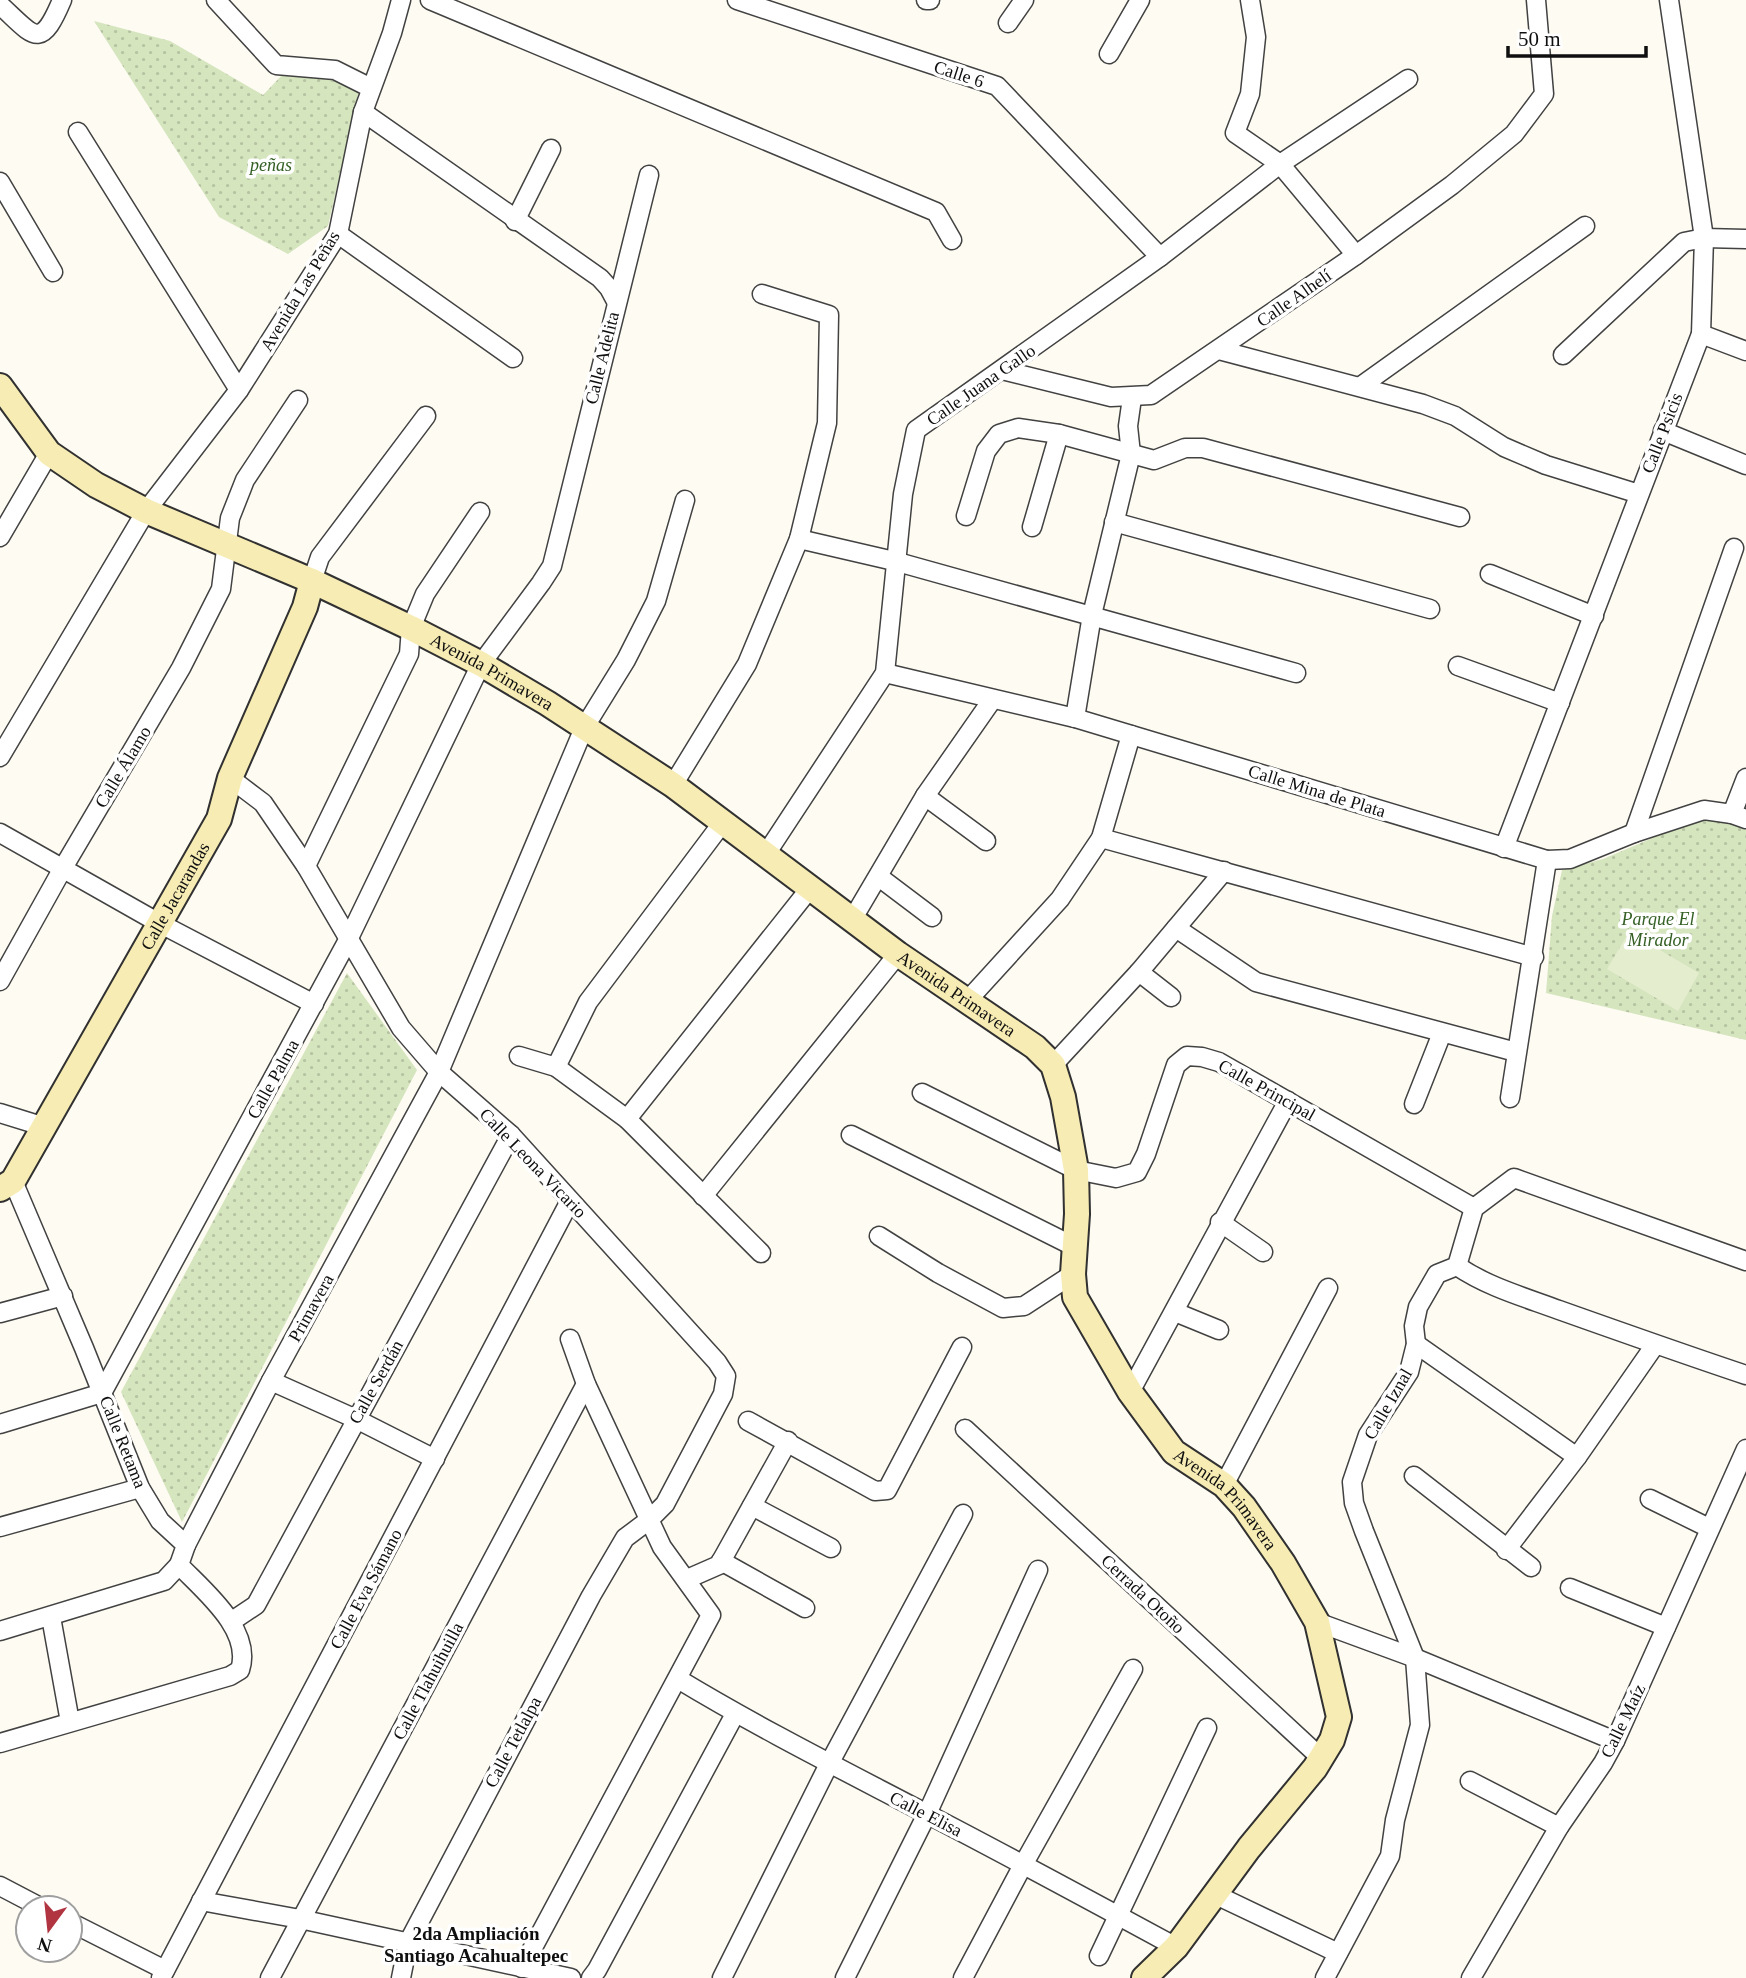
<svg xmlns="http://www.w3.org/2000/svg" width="1746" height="1978" font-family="Georgia,serif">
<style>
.grass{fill:url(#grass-dots)}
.pitch{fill:#e5edcf}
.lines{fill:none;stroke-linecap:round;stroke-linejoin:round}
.street-casing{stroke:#424242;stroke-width:21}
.secondary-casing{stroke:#313131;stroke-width:28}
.street{stroke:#fff;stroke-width:18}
.secondary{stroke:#f7ecb4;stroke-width:24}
.labels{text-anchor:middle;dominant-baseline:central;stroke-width:7;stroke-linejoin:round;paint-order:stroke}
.street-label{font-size:18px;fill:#0f0f0f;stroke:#fff}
.park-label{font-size:18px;font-style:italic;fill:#356025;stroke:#fff}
.neighbourhood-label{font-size:19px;font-weight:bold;fill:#0f0f0f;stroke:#fff}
</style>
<defs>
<pattern id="grass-dots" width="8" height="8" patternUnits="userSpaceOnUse" patternTransform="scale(1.75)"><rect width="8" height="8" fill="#d5e5be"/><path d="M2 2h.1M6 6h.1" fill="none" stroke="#b6c3a2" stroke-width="1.8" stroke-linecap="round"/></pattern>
</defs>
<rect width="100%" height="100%" fill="#fefbf2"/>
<g class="grass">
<polygon points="94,21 170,41 263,95 286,71 360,86 328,226 288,254 219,217"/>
<polygon points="1702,817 1728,819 1746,830 1746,1040 1546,993 1552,916 1562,870 1603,859"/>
<polygon points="347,973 417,1070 182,1522 121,1392"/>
</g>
<polygon class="pitch" points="1629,932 1699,973 1678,1011 1607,969"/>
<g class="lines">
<g class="street-casing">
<g id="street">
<polyline points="216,0 276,65 335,70 371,88"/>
<polyline points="430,0 936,212 952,240"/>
<polyline points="737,0 997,86 1160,257"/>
<polyline points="926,0 930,0"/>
<polyline points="1250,0 1256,37 1250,94 1235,133 1280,164 1356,255"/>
<path d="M 0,5 C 34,36 40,52 62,0"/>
<polyline points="1008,23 1024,0"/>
<polyline points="1109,54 1140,0"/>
<polyline points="363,112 600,278 609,288 616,301"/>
<polyline points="78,132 239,390"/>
<polyline points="0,182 53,272"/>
<polyline points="515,221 551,149"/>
<polyline points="338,234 513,358"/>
<polyline points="1701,334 1746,351"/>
<polyline points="1219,350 1423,404 1455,416 1504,447 1546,465 1639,494"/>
<polyline points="1563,355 1684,242 1704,238 1746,239"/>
<polyline points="1002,370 1111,397 1151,395 1356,255 1452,185 1514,134 1544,94 1536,0"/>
<polyline points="1361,386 1585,226"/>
<polyline points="1663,431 1746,465"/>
<polyline points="966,516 986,451 999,434 1018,428 1059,434 1154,460 1185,448 1203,448 1460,517"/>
<polyline points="1114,522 1430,609"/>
<polyline points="1032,527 1059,434"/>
<polyline points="0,537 49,453"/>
<polyline points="799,539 894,561 1296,673"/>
<polyline points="1490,574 1594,616"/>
<polyline points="312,581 320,557 426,416"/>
<polyline points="1458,666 1560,703"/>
<polyline points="885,673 1075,718 1547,860 1570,859 1634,833 1704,810 1732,814 1746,819"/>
<polyline points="1075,718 1092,615 1131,454 1128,426 1132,398"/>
<polyline points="0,757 146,511 239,390 338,234 363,112 392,33 401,0"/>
<polyline points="230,778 263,803 306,866 401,1028 439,1072 511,1135 717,1362 726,1376 723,1394 665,1504 649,1520 625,1538 591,1596 408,1943 401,1978"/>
<polyline points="673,785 747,664 799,539 827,423 829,315 762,294"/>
<polyline points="925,796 986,841"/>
<polyline points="1732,814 1746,778"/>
<polyline points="0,833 159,923 314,1004"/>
<polyline points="1634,833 1734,548"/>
<polyline points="1101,838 1534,957"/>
<polyline points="1504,848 1701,334 1704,238 1669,0"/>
<polyline points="766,854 885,673 903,494 916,430 1160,257 1280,164 1408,79"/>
<polyline points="306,866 409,654 411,628 425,594 480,512"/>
<polyline points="879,877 932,917"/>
<polyline points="852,920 925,796 992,700"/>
<polyline points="1176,928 1256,982 1516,1052"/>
<polyline points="1139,972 1171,997"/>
<polyline points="0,981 63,868 181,668 221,589 230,518 245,480 298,400"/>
<polyline points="967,1001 1060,899 1101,838 1131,735"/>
<polyline points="519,1056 556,1067 627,1119 761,1253"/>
<polyline points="1053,1065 1139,972 1224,871"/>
<polyline points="556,1067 588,1002 723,822"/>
<polyline points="922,1093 1076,1170 1116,1178 1137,1172 1146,1154 1176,1065 1187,1056 1202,1057 1219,1062 1474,1208"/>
<polyline points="1510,1098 1547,860"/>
<polyline points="1414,1104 1442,1033"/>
<polyline points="0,1113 45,1127"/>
<polyline points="627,1119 811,887"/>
<polyline points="851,1135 1075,1247"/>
<polyline points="703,1196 898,954"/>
<polyline points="1220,1222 1263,1252"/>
<polyline points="879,1236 938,1273 1003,1308 1024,1306 1073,1274"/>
<path d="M 1457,1266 C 1488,1287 1524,1297 1559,1310 C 1621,1332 1683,1354 1746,1375"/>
<polyline points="1175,1312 1219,1330"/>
<polyline points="0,1313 63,1296"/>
<polyline points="1416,1344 1577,1457"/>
<polyline points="271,1381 356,1419 435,1459"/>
<polyline points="1130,1392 1288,1101"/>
<polyline points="748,1421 875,1491 887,1490 962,1347"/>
<polyline points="0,1424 102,1393 348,940 481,664 541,583 552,566 649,175"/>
<polyline points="965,1429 1321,1758"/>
<polyline points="1414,1476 1531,1567"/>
<polyline points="1224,1485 1328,1288"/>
<polyline points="1650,1499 1709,1528"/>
<polyline points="752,1506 831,1548"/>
<polyline points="0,1527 140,1488"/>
<polyline points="186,1545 271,1381 439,1072 584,728 626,660 656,601 685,500"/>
<polyline points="1506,1550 1577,1457 1655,1345"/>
<polyline points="721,1561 805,1608"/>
<polyline points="687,1579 719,1565 788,1441"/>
<polyline points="1570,1588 1666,1627"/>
<polyline points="51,1617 70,1722"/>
<polyline points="232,1621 256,1605 511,1135"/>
<polyline points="1317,1622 1415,1658 1615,1741"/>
<polyline points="0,1631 164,1581 179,1565"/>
<path d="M 678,1679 C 759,1728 843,1770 927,1814 C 1010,1857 1093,1902 1176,1947"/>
<path d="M 0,1743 L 230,1676 L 240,1670 C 253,1630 204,1591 179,1565 L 186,1545 L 160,1521 L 140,1488 L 84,1348 L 13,1181"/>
<polyline points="1470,1781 1559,1827"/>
<polyline points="0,1886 42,1908"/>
<polyline points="1214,1894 1338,1953"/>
<polyline points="201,1901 300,1919 571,1978"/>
<polyline points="70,1922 165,1970"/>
<polyline points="1099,1956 1207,1728"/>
<polyline points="522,1968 711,1615 662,1547 586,1384 570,1339"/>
<polyline points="161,1978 570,1201"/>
<polyline points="270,1978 586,1384"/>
<polyline points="591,1978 597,1970 735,1714"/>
<polyline points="722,1978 829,1764 963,1514"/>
<polyline points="845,1978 927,1814 1038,1570"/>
<polyline points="963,1978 1023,1865 1133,1669"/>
<polyline points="1325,1978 1390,1856 1395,1820 1420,1725 1415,1658 1364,1531 1354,1503 1352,1482 1368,1435 1409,1372 1416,1344 1414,1326 1418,1307 1437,1274 1457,1266 1474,1208 1514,1178 1746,1261"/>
<polyline points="1471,1978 1559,1827 1603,1763 1615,1741 1746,1449"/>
</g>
</g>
<g class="secondary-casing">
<g id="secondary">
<path id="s1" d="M 0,386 L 49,453 L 96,485 L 146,511 L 312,581 L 411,628 L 481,664 L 547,703 L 673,785 L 898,954 L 1035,1047 L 1053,1065 L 1063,1097 L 1076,1170 L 1077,1214 L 1073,1274 L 1075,1297 L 1130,1392 L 1174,1452 L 1224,1485 L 1244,1507 L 1283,1563 L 1317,1622 L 1339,1717 L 1332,1740 L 1315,1768 L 1249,1848 L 1176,1947 L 1144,1978"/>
<path id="s2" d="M 0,1189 L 13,1181 L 219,819 L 230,778 L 305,607 L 312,581"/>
</g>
</g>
<use href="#street" class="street"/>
<use href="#secondary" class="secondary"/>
</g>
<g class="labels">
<g class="street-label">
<text transform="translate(959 74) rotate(18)">Calle 6</text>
<text transform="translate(300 291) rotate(-59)">Avenida Las Peñas</text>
<text transform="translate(1294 298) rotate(-35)">Calle Alhelí</text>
<text transform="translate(602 358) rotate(-76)">Calle Adelita</text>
<text transform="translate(981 385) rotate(-35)">Calle Juana Gallo</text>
<text transform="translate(1662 433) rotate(-69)">Calle Psicis</text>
<text stroke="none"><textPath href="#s1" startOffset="578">Avenida Primavera</textPath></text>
<text transform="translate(123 767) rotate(-59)">Calle Álamo</text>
<text transform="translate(1317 791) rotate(17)">Calle Mina de Plata</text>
<text stroke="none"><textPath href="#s2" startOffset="343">Calle Jacarandas</textPath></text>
<text stroke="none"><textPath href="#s1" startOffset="1144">Avenida Primavera</textPath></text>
<text transform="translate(273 1079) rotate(-61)">Calle Palma</text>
<text transform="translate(1267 1090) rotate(29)">Calle Principal</text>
<text transform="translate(533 1163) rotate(46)">Calle Leona Vicario</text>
<text transform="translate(311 1308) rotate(-61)">Primavera</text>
<text transform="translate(376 1382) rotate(-61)">Calle Serdán</text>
<text transform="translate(1388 1404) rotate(-60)">Calle Iznal</text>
<text transform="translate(123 1442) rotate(68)">Calle Retama</text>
<text stroke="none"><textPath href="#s1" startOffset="1754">Avenida Primavera</textPath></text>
<text transform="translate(366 1589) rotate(-62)">Calle Eva Sámano</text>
<text transform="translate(1143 1594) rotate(43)">Cerrada Otoño</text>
<text transform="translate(428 1681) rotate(-62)">Calle Tlahuihuilla</text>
<text transform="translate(1623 1721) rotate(-64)">Calle Maíz</text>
<text transform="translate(513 1742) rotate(-62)">Calle Tetlalpa</text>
<text transform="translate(926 1814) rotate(27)">Calle Elisa</text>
</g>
<g class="park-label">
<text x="271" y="165">peñas</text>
<text x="1658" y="919">Parque El<tspan x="1658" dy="21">Mirador</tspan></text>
</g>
<g class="neighbourhood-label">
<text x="476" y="1933">2da Ampliación<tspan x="476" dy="22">Santiago Acahualtepec</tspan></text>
</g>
</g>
<g transform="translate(49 1929) rotate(195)"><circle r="33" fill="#ffffff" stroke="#9f9f9f" stroke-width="2"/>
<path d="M0-5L12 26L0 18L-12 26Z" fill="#b13441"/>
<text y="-10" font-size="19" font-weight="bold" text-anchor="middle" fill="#0f0f0f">N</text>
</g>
<path d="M1508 46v10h138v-10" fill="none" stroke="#0f0f0f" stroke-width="3.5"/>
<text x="1518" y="46" font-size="21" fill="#0f0f0f" stroke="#ffffff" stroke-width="5" paint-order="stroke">50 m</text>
</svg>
